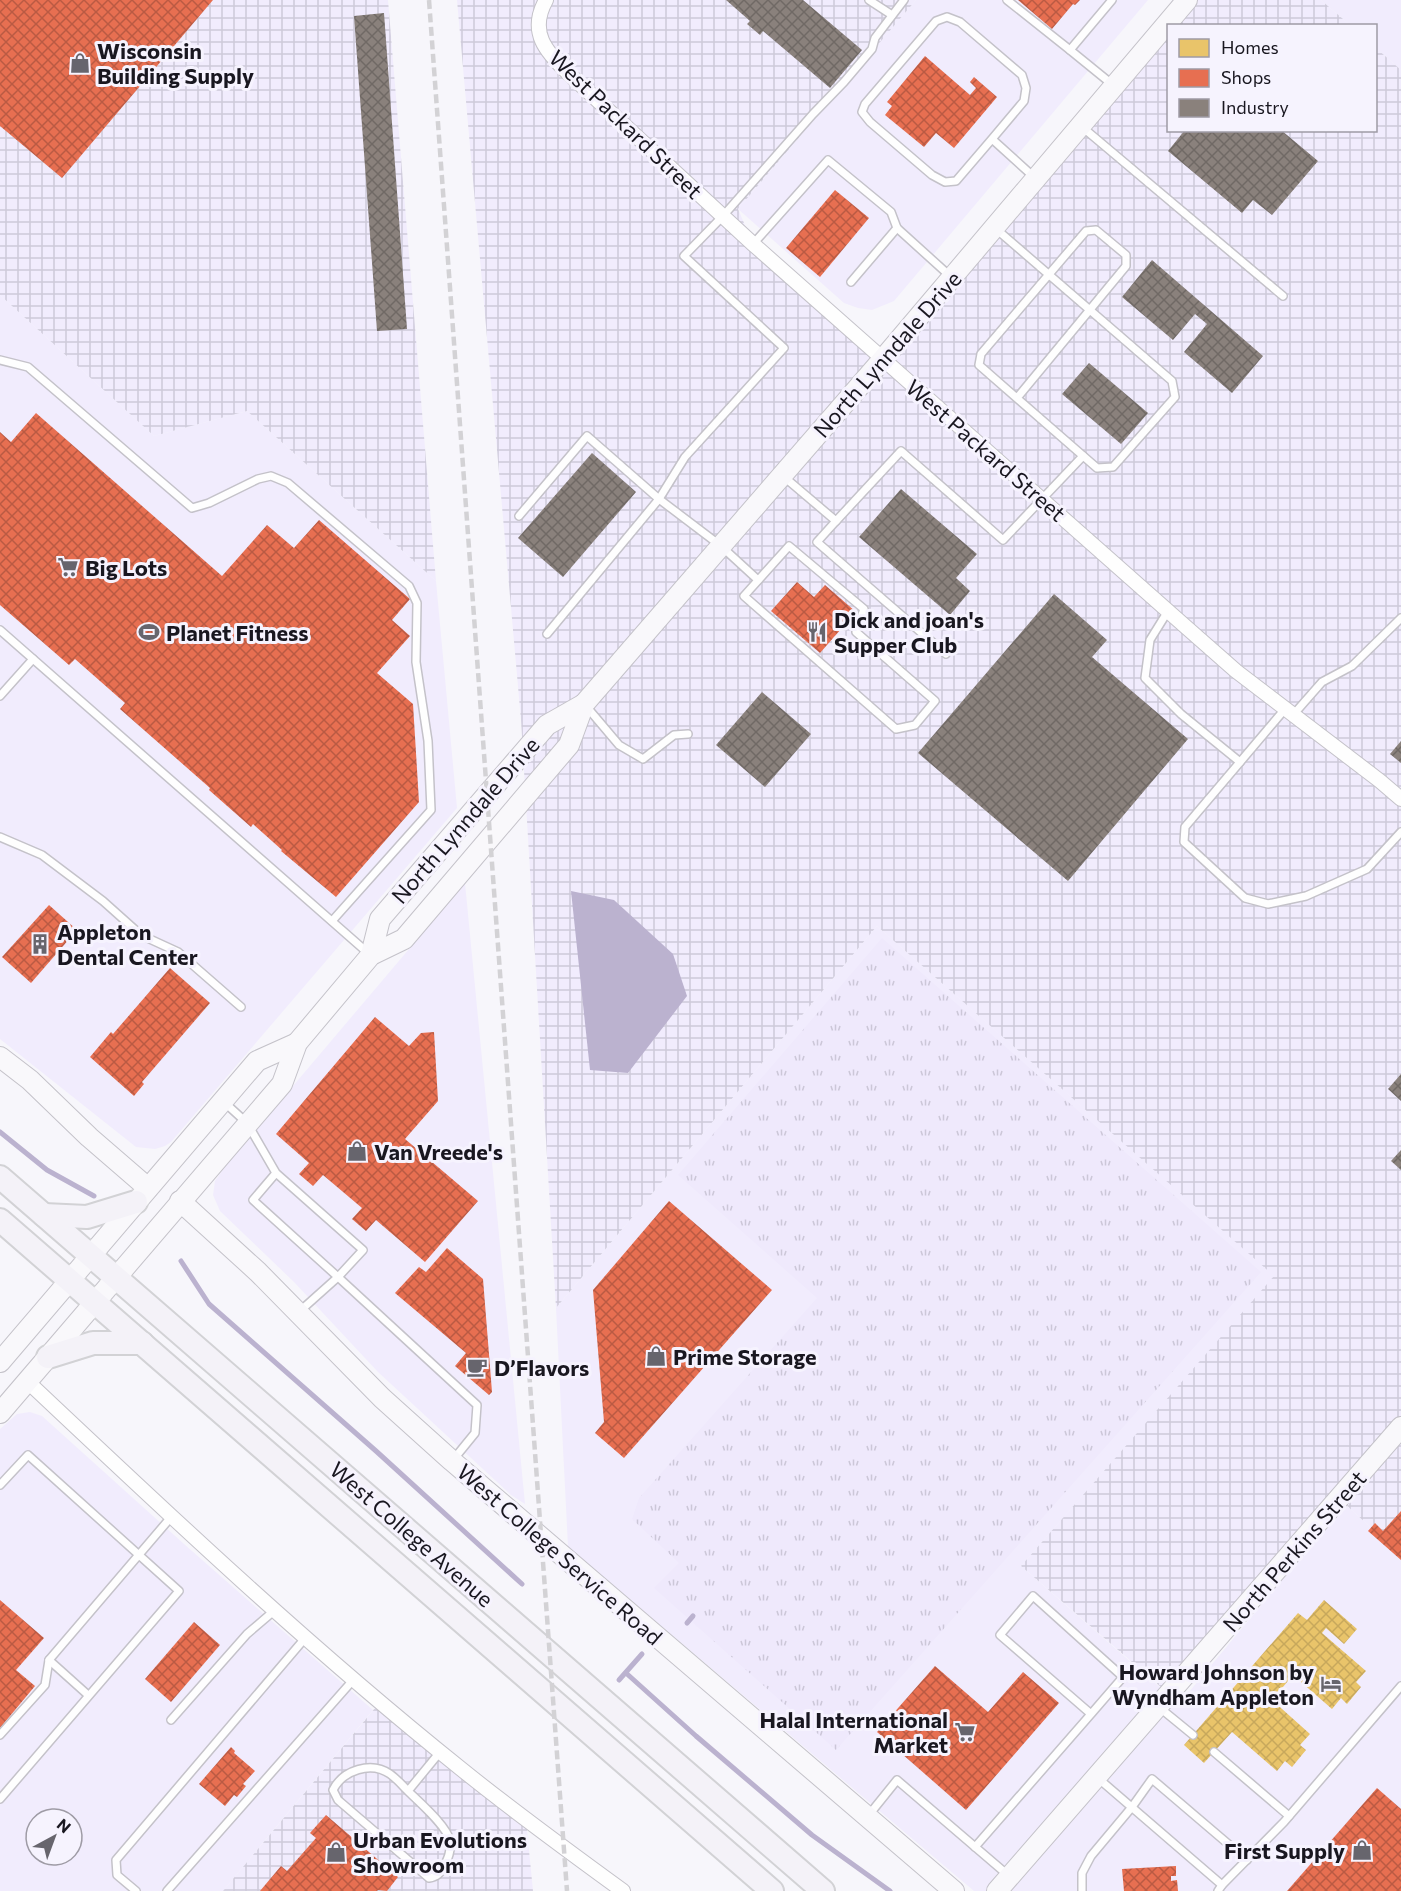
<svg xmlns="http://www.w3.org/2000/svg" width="1401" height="1891" font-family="Commissioner,sans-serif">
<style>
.built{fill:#f1ecfd;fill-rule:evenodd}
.industrial{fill:url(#industrial-grid)}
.grass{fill:url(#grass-tufts)}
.water{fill:#bbb2cf}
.homes{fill:url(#homes-cross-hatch)}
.shops{fill:url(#shops-cross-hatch)}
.industry{fill:url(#industry-cross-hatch)}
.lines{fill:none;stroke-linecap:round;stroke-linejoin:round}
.stream{stroke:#bbb2cf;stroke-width:5}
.lane-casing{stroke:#c4c2c9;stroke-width:10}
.street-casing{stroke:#c4c2c9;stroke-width:16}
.secondary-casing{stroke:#c4c2c9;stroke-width:22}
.primary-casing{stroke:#d2d2d5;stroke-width:26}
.lane{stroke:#fefefe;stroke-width:7}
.street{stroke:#fefefe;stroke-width:14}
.secondary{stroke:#f9f8fb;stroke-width:20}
.primary{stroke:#f4f2f8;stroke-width:22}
.rail{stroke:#d3d2d5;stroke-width:4.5;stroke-dasharray:9 4.5;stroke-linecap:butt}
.labels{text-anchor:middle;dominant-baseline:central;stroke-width:6;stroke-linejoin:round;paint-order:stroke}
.poi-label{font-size:22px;font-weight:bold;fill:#191720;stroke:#f6f3fe;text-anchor:start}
.street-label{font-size:22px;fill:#191720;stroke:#f6f3fe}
</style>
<defs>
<pattern id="industrial-grid" width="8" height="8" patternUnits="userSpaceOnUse" patternTransform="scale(1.5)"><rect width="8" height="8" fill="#f1ecfd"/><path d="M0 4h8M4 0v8" fill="none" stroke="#cecad9"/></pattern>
<pattern id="grass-tufts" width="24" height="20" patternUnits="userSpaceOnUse" patternTransform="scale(1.5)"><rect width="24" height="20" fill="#efe9fc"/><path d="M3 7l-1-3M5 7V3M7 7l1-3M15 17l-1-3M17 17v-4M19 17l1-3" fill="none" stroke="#ccc7d8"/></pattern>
<pattern id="homes-cross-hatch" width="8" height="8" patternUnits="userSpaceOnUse" patternTransform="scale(1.5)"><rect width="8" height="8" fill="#e9c46a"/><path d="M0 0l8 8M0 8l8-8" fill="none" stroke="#c7a85c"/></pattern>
<pattern id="shops-cross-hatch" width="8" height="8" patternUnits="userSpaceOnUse" patternTransform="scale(1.5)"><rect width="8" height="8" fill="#e76f51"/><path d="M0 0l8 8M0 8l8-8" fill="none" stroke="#ba5a43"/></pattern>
<pattern id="industry-cross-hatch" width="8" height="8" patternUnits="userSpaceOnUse" patternTransform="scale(1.5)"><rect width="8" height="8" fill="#8a817c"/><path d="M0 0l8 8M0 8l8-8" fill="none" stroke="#706965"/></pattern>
</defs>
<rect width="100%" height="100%" fill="#f7f6fb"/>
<g class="built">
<polygon points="916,0 1148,0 894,301 872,310 858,308 844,303 738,209"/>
<polygon points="1321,0 1401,0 1401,70 1376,48 1376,26 1350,25"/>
<polygon points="0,295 154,436 247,411 436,581 457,808 171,1142 165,1146 155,1149 136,1147 0,1039"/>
<polygon points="465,883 525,1504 511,1495 378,1372 294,1282 220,1211 213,1195 215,1181 226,1165"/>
<polygon points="877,926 1275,1276 1021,1566 1179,1704 1345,1504 1401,1555 1401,1891 974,1891 568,1547 556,1308"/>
<path d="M 30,1412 L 42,1416 L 184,1544 L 373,1710 L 223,1891 L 0,1891 L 0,1429 L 17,1414 ZM 36,1819 L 72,1819 L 72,1855 L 36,1855 Z"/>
</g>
<g class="industrial">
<polygon points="0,0 388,0 436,581 247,411 154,436 0,295"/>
<polygon points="457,0 916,0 738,209 753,244 883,359 1187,0 1321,0 1350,25 1168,26 1168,130 1376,130 1376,48 1401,70 1401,1555 1345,1504 1170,1695 1021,1566 1274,1276 877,926 556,1308 521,720"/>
<polygon points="380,1702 526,1820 533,1891 223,1891"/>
</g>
<polygon class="grass" points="882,938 1261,1272 836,1750 654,1588 679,1563 632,1519 639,1498 817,1298 678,1175"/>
<polygon class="water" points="571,891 614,900 673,954 687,996 628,1073 590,1070"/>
<polygon class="homes" points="1324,1600 1357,1629 1344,1644 1326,1628 1322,1633 1366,1671 1356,1682 1361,1687 1347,1704 1341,1698 1332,1709 1293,1675 1272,1700 1310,1734 1300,1745 1306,1750 1292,1767 1285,1761 1277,1771 1232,1732 1204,1763 1184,1745 1298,1613 1307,1620"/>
<g class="shops">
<polygon points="0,0 213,0 62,178 0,126"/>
<polygon points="1018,0 1080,0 1075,5 1073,4 1052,29"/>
<polygon points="925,56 970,95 976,88 970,82 974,77 997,97 954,148 936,133 924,147 885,115 892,106 887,102"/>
<polygon points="835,190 869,218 820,277 786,248"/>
<polygon points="36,413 222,576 267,525 294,548 319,520 410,599 392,620 410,636 377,673 413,704 419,802 336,897 281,851 282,850 253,824 251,827 209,790 210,788 120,709 125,703 75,659 69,665 0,605 0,432 11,442"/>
<polygon points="797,582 814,597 825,585 856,612 820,653 771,611"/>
<polygon points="49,905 77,930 31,983 2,957"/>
<polygon points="170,968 210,1003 142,1082 144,1084 134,1096 90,1057 111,1032 113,1034"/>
<polygon points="375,1017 409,1046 421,1033 434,1032 438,1101 405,1139 478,1201 425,1262 376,1220 366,1231 352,1219 362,1208 323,1175 313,1186 299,1174 309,1163 276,1134"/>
<polygon points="669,1201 772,1290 624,1458 595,1433 604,1422 593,1290"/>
<polygon points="447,1248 483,1279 492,1392 489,1395 455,1366 466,1353 395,1293 419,1267 426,1272"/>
<polygon points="1401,1511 1401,1560 1368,1531 1375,1523 1383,1531"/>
<polygon points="0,1600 44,1638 16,1670 35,1686 0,1728"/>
<polygon points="194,1622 220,1645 171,1702 145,1679"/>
<polygon points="935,1666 988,1712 1023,1672 1059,1703 966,1810 877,1732"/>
<polygon points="231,1747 235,1751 234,1753 255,1771 243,1784 246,1786 237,1797 234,1795 225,1806 199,1784"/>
<polygon points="1377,1788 1401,1809 1401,1891 1287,1891"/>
<polygon points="326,1815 398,1877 387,1891 378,1890 377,1891 260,1891 281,1866 287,1871 316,1838 310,1833"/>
<polygon points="1176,1866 1176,1876 1171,1876 1171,1881 1177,1880 1178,1891 1124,1891 1122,1869"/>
</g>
<g class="industry">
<polygon points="726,0 803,0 862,50 830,88 763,31 760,35 747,24 750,21"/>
<polygon points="384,13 407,329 377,331 354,16"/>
<polygon points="1185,130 1281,130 1318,161 1272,215 1253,200 1242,213 1168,151"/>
<polygon points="1152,260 1263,356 1232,393 1184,352 1207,324 1195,314 1173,340 1122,297"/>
<polygon points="1089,363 1148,413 1121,444 1062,394"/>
<polygon points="592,453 636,492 563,577 518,538"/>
<polygon points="901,489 977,554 956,578 970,591 950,615 859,537"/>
<polygon points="1054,594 1107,640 1092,657 1188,739 1068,881 918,753"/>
<polygon points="762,692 811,734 765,787 716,745"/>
<polygon points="1401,741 1401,763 1390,754"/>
<polygon points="1401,1074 1401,1101 1388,1089"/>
<polygon points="1401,1150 1401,1170 1391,1161"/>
</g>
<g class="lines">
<g class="stream">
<polyline points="0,1132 47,1170 94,1196"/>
<polyline points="181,1261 209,1304 376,1451 522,1584"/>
<polyline points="687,1623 693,1616"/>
<polyline points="626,1673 696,1736 812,1835 890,1891"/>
<polyline points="619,1680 642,1654"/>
</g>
<g class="lane-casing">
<g id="lane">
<polyline points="869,0 892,15"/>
<polyline points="1007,0 1070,50"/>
<polyline points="1112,0 1070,50 1113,85"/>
<polyline points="1081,126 1283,296"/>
<polyline points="992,139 956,181 945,182 932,175 870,122 862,112 865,104 936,21 947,17 960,22 1022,75 1026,88 1024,101 992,139 1035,178"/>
<path d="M 995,228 C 1054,279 1113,330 1172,381 L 1175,397 L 1113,467 L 1097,468 L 979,365 L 981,354 L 1086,231 L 1096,230 L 1126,255 L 1126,266 L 1017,398"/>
<polyline points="753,244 828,160 891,212 897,228 950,276"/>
<polyline points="851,282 897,228"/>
<polyline points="0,360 28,367 192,508 209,503 258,479 271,476 288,483 409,586 417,603 416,662 428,741 431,810 332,921"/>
<polyline points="783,476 836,521 901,451 1003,540 1083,456"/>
<polyline points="519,516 587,436 659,499 547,634"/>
<polyline points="836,521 817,542 946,654"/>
<polygon points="789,546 864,609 856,632 935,701 915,725 896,729 744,596"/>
<polyline points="758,580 721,546 659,499 685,457 784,348 684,256 723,216 813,114 844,82 872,49 875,38 904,0"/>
<polyline points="1168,611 1150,640 1145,678 1181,714 1240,762"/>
<polyline points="0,630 368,953"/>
<polyline points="0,696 33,659"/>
<polyline points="586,706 619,745 643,759 674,735 688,734"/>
<polyline points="1285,709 1185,827 1184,842 1245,898 1268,904 1306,896 1367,869 1401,832"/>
<polyline points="1293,715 1322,682 1352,666 1401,618"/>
<polyline points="0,837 42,855 103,901 141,935 178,952 241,1007"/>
<polyline points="224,1102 247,1123 276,1173 363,1250 338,1277 253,1200 276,1173"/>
<polyline points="300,1311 338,1277 477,1405 475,1433 453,1460"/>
<polyline points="0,1485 28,1455 179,1591 0,1799"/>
<polyline points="49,1660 88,1695"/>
<polyline points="1160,1708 1193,1735"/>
<polyline points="171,1720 247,1634 275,1610"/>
<polyline points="0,1735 45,1685 49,1660 172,1516"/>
<polyline points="1214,1752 1289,1816"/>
<polyline points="1099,1779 1222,1885 1218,1891"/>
<path d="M 408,1791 C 402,1785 397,1779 390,1774 C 371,1761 343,1770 333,1790 L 338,1800 L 429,1878 C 437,1877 442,1872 445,1864 C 449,1857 451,1850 450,1841 C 447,1826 419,1802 408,1791 L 440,1752"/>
<polyline points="868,1816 897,1780 1009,1876"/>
<polyline points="975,1847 1091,1714 1000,1635 1033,1596 1123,1677 1091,1714"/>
<polyline points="1222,1885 1284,1822 1401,1686"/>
<polyline points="136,1891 117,1875 116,1860 306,1637"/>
<polyline points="167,1891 354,1679"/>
<polyline points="1082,1891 1082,1873 1091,1856 1132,1807 1152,1779 1247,1860"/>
</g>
</g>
<g class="street-casing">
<g id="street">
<path d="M 546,0 C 528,32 546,52 569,74 L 753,244 L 1186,627 L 1236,671 L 1380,781 L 1401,799"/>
<path d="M 27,1381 C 168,1514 309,1647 460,1768 C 513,1811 568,1851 623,1891"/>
</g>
</g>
<g class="secondary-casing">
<g id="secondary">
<polyline points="371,955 380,919 547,725 584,704"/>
<polyline points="0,1057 30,1080 89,1137 148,1188"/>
<polyline points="180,1201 258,1272 382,1398 452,1461 954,1891"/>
<polyline points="0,1362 257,1061 297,1043"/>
<polyline points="0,1413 282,1084 297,1043 371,955 404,939 569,745 584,704 883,359 1187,0"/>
<polyline points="997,1891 1401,1427"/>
</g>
</g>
<g class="primary-casing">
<g id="primary">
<polyline points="0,1177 823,1891"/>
<polyline points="44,1215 87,1217 136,1202"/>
<polyline points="0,1220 772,1891"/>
<polyline points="48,1357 93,1343 142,1343"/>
</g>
</g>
<use href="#lane" class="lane"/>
<use href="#street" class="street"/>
<use href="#secondary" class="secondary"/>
<use href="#primary" class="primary"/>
<polyline class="rail" points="429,0 567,1891"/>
</g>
<defs>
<g id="shop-bare" transform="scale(1.62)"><path d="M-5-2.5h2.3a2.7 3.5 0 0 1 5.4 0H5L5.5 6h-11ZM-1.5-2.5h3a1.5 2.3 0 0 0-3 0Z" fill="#67656d" stroke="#f6f3fe" stroke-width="2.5" paint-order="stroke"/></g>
<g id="supermarket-bare" transform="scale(1.62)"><path d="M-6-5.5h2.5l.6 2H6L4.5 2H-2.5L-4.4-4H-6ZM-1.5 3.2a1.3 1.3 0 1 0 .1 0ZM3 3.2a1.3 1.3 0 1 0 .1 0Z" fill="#67656d" stroke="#f6f3fe" stroke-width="2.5" paint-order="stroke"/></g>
<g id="stadium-bare" transform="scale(1.62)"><path d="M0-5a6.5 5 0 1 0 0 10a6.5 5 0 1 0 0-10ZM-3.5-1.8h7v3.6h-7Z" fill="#67656d" stroke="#f6f3fe" stroke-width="2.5" paint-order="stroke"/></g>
<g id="restaurant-bare" transform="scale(1.62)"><path d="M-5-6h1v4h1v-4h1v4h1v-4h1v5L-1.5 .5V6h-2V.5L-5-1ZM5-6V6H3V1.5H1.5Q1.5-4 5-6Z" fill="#67656d" stroke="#f6f3fe" stroke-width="2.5" paint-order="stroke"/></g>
<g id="building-bare" transform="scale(1.62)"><path d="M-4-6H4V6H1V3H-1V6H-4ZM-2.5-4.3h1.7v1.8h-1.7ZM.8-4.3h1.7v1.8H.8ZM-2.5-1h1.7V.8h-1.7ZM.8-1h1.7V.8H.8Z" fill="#67656d" stroke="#f6f3fe" stroke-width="2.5" paint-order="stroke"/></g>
<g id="cafe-bare" transform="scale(1.62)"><path d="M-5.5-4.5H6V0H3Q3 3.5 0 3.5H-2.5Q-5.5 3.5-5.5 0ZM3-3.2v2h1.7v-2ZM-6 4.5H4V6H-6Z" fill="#67656d" stroke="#f6f3fe" stroke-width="2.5" paint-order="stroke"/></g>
<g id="hotel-bare" transform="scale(1.62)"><path d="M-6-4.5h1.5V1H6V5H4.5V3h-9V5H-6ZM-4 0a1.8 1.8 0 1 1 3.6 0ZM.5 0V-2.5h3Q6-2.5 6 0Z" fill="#67656d" stroke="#f6f3fe" stroke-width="2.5" paint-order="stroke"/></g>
</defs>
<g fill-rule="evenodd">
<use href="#shop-bare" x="80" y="63"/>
<use href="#supermarket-bare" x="68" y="567"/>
<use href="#stadium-bare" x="149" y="632"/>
<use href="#restaurant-bare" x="817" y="632"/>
<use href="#building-bare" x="40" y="944"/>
<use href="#shop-bare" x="357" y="1151"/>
<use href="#shop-bare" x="656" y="1356"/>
<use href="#cafe-bare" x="477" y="1367"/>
<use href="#hotel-bare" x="1331" y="1684"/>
<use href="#supermarket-bare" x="965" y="1732"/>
<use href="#shop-bare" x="1362" y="1850"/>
<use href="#shop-bare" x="336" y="1852"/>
</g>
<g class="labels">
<g class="poi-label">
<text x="97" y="50">Wisconsin<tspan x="97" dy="25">Building Supply</tspan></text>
<text x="85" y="567">Big Lots</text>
<text x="834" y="619">Dick and joan's<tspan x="834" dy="25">Supper Club</tspan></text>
<text x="166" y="632">Planet Fitness</text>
<text x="57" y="931">Appleton<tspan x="57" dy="25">Dental Center</tspan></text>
<text x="374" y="1151">Van Vreede's</text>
<text x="673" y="1356">Prime Storage</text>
<text x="494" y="1367">D’Flavors</text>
<text x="1314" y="1671" text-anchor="end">Howard Johnson by<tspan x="1314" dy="25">Wyndham Appleton</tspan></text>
<text x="948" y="1719" text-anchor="end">Halal International<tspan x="948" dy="25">Market</tspan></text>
<text x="353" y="1839">Urban Evolutions<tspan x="353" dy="25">Showroom</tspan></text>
<text x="1345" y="1850" text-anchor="end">First Supply</text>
</g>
<g class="street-label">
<text transform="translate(626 124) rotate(44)">West Packard Street</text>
<text transform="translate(887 354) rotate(-49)">North Lynndale Drive</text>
<text transform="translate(986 450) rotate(41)">West Packard Street</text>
<text transform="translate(465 820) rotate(-49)">North Lynndale Drive</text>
<text transform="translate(412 1534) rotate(41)">West College Avenue</text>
<text transform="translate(1294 1551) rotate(-49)">North Perkins Street</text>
<text transform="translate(560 1554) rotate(41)">West College Service Road</text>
</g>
</g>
<rect x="1167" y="24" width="210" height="108" fill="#f6f3fe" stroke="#9e9ba5" stroke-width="1.5"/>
<rect x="1179" y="39" width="30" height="18" fill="#e9c46a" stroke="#9e9ba5" stroke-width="1.5"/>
<text x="1221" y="54" font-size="18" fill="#191720">Homes</text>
<rect x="1179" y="69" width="30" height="18" fill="#e76f51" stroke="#9e9ba5" stroke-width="1.5"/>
<text x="1221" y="84" font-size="18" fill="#191720">Shops</text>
<rect x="1179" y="99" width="30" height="18" fill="#8a817c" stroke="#9e9ba5" stroke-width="1.5"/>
<text x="1221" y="114" font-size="18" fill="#191720">Industry</text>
<g transform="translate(54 1837) rotate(41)"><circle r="28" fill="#f6f3fe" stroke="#9e9ba5" stroke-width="1.5"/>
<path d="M0-4.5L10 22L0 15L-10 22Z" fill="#67656d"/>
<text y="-9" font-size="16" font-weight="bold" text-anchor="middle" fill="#191720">N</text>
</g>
</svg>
